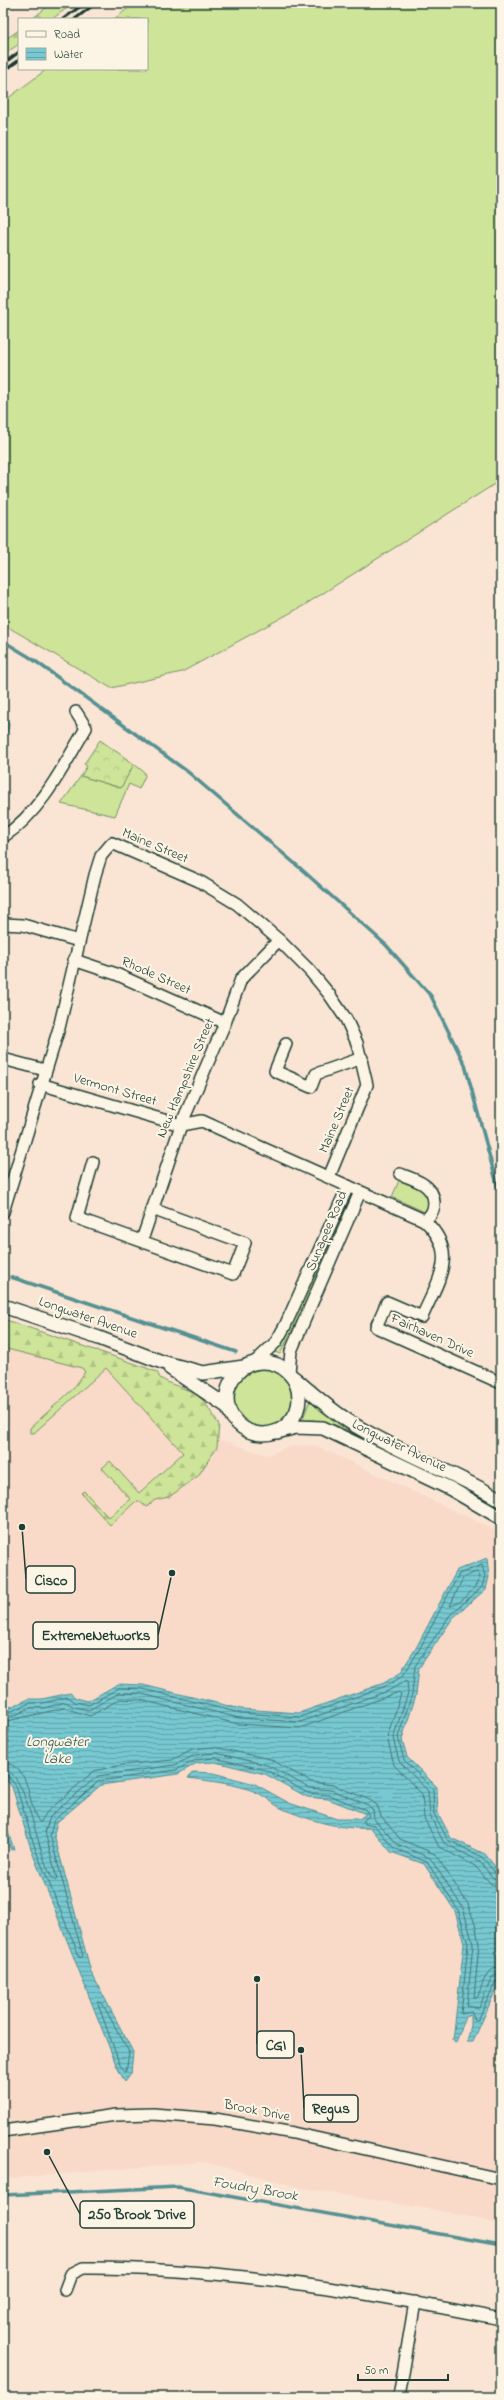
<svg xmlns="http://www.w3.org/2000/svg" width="504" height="2400" font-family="'Indie Flower',sans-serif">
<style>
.built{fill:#f9dac8}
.grass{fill:#cde499;stroke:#769066}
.forest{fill:url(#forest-firs);stroke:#769066}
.park{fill:url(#park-crowns);stroke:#769066}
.water{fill:url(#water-rules);stroke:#549092}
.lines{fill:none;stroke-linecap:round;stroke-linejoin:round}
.shore{stroke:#427573;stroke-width:1}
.stream{stroke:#549092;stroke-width:3.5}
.minor-casing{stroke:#1f3d34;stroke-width:14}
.tertiary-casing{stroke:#1f3d34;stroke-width:16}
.minor{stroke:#fcf5e5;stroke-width:11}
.tertiary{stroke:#fcf5e5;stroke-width:13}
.rail{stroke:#1f3d34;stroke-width:3}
.labels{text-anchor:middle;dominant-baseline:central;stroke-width:4;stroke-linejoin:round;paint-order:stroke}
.street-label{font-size:14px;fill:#1f3d34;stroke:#fcf5e5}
.water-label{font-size:15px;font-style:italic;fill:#315953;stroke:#fcf5e5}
.leader{fill:none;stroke:#1f3d34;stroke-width:1.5}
.callout-dot{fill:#1f3d34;stroke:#fcf5e5;stroke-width:1.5}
.callout{fill:#fcf5e5;stroke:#1f3d34;stroke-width:1.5}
.callout-label{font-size:15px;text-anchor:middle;font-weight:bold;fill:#1f3d34}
</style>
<defs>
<pattern id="forest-firs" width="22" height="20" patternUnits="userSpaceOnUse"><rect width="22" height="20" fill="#cde499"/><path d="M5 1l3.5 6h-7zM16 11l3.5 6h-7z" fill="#b0c484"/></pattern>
<pattern id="park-crowns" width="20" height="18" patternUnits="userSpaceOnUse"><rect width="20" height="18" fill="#cde499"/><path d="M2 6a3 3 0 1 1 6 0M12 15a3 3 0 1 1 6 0" fill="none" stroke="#b0c484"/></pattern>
<pattern id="water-rules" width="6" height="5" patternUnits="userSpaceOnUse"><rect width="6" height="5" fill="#77c8d1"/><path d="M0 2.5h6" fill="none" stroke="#61a4aa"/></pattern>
</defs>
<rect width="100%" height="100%" fill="#fae5d4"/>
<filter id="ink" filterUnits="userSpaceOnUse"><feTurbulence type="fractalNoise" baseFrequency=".025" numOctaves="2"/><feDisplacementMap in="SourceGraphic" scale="8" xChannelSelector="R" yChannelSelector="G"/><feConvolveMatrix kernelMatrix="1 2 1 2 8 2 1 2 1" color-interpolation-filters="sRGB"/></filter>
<g filter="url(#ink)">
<polygon class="built" points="3,1325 185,1399 210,1436 266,1455 292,1446 315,1445 501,1533 501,2224 446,2212 302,2188 204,2162 3,2179"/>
<g class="grass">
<polygon points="135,3 501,3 501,480 303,606 182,672 111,688 3,624 3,102 47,69 147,69 147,19 114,19"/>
<polygon points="134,764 144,772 145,776 139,789 129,784 115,816 61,804 81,776 120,788"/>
<polygon points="401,1176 430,1194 429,1214 392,1197"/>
<polygon points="348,1197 352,1200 303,1310 297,1308"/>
<polygon points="295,1313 300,1315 280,1354 272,1351"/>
<circle cx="263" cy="1398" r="29"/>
<polygon points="310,1400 501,1504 501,1512 336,1425 313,1420 302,1421"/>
</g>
<g class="forest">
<polygon points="52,3 74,3 52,19 32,19"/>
<polygon points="19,30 19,44 3,55 3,41"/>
<polygon points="3,1319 136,1364 157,1372 160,1378 169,1383 193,1392 204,1401 219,1425 217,1447 198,1476 169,1497 155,1500 146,1507 139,1501 135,1502 110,1525 81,1493 84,1491 109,1518 130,1499 102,1468 110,1461 139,1493 183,1453 106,1368 34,1433 30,1433 30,1428 73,1389 85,1372 82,1368 3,1348"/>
</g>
<polygon class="park" points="100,740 134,764 121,788 81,776 87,766 84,764"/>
<g class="water">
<polygon points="3,710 9,725 5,740 8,746 3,753"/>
<path d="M 487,1558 L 489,1577 L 486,1589 L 453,1618 L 419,1668 L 416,1695 L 402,1739 L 407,1757 L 437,1787 L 438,1813 L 451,1838 L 485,1854 L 501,1874 L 501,1978 L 473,2042 L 467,2042 L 471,2025 L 471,2015 L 466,2017 L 456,2042 L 453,2040 L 464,1944 L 455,1911 L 424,1864 L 391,1852 L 371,1828 C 341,1830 308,1820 281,1808 C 273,1804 266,1797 258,1793 C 239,1784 209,1781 188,1778 L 193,1772 L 213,1773 L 255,1784 L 289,1803 L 337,1819 L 359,1819 L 366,1814 L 328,1799 L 307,1797 L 265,1774 L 215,1762 L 197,1763 L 178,1774 L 101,1785 L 57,1822 L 54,1834 L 91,1972 L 133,2052 L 131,2074 L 125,2082 L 117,2067 L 32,1852 L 12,1787 L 3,1776 L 3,1708 L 10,1707 L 29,1699 L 42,1699 L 70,1693 L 76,1698 L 88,1701 L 118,1684 L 143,1685 L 241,1709 L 299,1713 L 384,1683 L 400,1673 L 416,1648 L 457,1570 Z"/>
<polygon points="3,1818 14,1849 11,1850 3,1830"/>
</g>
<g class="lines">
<g class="shore">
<path d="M 477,1572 L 480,1576 C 477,1587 462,1604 450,1606 L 463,1578 Z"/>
<polyline points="3,1711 12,1711 30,1703 43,1703 68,1697 75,1702 89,1705 119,1688 143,1689 240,1713 300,1717 386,1686 403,1676 419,1650 459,1574 482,1565 485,1576 482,1587 450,1615 415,1666 412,1694 398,1737 404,1760 433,1789 434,1814 448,1840 482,1857 497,1875 501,1876"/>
<polyline points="3,1716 13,1716 30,1708 44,1708 66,1702 74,1707 89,1710 119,1693 142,1694 239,1718 300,1722 388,1691 407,1680 408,1693 393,1738 399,1761 428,1791 430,1816 444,1843 479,1861 493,1878 501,1881"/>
<polyline points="3,1722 64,1708 90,1716 120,1699 141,1700 238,1724 300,1728 399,1692 401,1694 387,1737 394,1765 422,1794 424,1818 439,1847 475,1866 491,1884 501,1887"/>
<path d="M 3,1763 C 33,1764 26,1807 40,1823 L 47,1812 L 94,1771 L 122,1765 L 172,1760 L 192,1749 L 213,1747 L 270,1759 L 311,1782 L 333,1785 L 370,1800 L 377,1805 L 381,1816 L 400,1839 L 435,1854 L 468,1904 L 475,1924 L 479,1944 L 474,1998 L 477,1998 C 483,1986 484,1968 501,1967"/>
<path d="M 3,1769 C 29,1771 37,1862 55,1881 L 57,1879 L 45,1832 L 50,1817 L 65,1803 L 98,1776 L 175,1765 L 195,1755 L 216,1753 L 267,1765 L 309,1788 L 331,1790 L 368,1805 L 373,1810 L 374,1819 L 397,1844 L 430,1858 L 463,1908 L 473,1944 L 467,2006 L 479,2008 L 492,1977 L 501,1973"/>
<polyline points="3,1774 7,1775 16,1786 36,1851 80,1958 83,1956 50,1835 54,1820 99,1781 176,1770 196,1760 214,1758 266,1770 308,1793 329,1795 366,1810 369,1816 363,1821 364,1824 374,1825 394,1848 427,1862 458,1910 468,1944 461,2014 472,2012 475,2020 478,2020 496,1981 501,1978"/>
<polygon points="99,2002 102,2003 129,2052 126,2072 120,2065 98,2004"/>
</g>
<g class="stream">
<polyline points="3,641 31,658 188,772 300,868 386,945 431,996 465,1065 501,1199"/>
<polyline points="11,1277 236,1352"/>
<polyline points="3,2195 178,2187 501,2245"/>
</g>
<g class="minor-casing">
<g id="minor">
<path d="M 3,837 C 41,812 63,767 86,728 L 76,712"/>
<polyline points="3,924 23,925 79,941"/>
<polyline points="74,960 116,974 225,1023"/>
<polyline points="286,1044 275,1071 311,1087 316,1074 362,1058"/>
<polyline points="3,1059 45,1070"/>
<path d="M 40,1084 L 181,1125 L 202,1121 L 424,1220 C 460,1253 438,1280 422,1317 L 387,1302 L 376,1327 L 501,1383"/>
<polyline points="93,1162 77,1218 233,1274 245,1243 152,1209"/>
<path d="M 400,1174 C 408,1177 417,1180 423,1184 C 437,1193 438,1212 424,1220"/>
<polyline points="3,1212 59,1028 95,875 101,856 112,843 199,881 237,904 279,940 310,971 329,994 346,1019 357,1043 367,1085 329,1177"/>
<polyline points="142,1240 181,1125 225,1023 241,979 279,940"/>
<polyline points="254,1363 276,1342 285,1326 348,1186"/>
<polyline points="289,1372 291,1351 360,1192"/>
<polyline points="3,2131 116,2115 153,2114 215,2119 293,2133 501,2179"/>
<path d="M 65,2290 L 71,2274 L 83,2268 C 224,2267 364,2292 501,2319"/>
<polyline points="399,2397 415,2302"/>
</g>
</g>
<g class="tertiary-casing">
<g id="tertiary">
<polyline points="3,1306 99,1338 162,1362 203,1373 244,1367"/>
<circle cx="263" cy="1398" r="36"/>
<polyline points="170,1368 228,1407"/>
<path d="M 294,1378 C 316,1397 339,1417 365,1431 C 409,1456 457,1474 501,1500"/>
<polyline points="277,1432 296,1427 323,1428 451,1489 501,1518"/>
</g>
</g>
<use href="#minor" class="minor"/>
<use href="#tertiary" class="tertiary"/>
<g class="rail">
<polyline points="63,19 85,3"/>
<polyline points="75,19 96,3"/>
<polyline points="3,64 19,52"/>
<polyline points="3,72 19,60"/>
</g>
</g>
</g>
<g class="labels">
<g class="street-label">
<text transform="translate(155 846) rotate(23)">Maine Street</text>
<text transform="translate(156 976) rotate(24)">Rhode Street</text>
<text transform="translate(186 1078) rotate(-67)">New Hampshire Street</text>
<text transform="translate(115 1090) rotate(16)">Vermont Street</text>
<text transform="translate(337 1120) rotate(-67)">Maine Street</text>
<text transform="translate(327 1231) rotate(-67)">Sunapee Road</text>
<text transform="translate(88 1318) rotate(19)">Longwater Avenue</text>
<text transform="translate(432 1336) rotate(24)">Fairhaven Drive</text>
<text transform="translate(399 1446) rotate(26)">Longwater Avenue</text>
<text transform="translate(257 2111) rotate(11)">Brook Drive</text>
</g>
<g class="water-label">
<text x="57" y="1742">Longwater<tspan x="57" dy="17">Lake</tspan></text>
<text transform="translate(255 2189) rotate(10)">Foudry Brook</text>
</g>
</g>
<path class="leader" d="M22 1527L26 1579M172 1573L158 1635M257 1979L257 2044M301 2050L304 2108M47 2152L80 2214"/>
<g class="callout-dot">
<circle cx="22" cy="1527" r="4"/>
<circle cx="172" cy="1573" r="4"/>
<circle cx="257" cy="1979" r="4"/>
<circle cx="301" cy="2050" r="4"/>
<circle cx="47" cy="2152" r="4"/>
</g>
<g class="callout">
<rect x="26" y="1566" width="49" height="27" rx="4"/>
<rect x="33" y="1622" width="125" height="27" rx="4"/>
<rect x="257" y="2031" width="37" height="27" rx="4"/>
<rect x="304" y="2095" width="54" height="27" rx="4"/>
<rect x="80" y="2201" width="114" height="27" rx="4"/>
</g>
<g class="callout-label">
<text x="51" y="1585">Cisco</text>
<text x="96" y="1640">ExtremeNetworks</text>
<text x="276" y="2050">CGI</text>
<text x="331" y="2113">Regus</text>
<text x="137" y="2219">250 Brook Drive</text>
</g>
<rect width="504" height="2400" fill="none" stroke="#fcf5e5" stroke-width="16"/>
<rect x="8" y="8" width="488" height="2384" fill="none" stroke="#1f3d34" stroke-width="1.5" filter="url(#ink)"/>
<rect x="18" y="18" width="130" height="52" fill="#fcf5e5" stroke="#a4ab9e"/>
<rect x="26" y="31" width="20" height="6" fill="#fcf5e5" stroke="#a4ab9e"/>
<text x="54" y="38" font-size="12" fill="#1f3d34">Road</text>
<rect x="26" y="48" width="20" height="12" fill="url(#water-rules)" stroke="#a4ab9e"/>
<text x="54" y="58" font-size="12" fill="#1f3d34">Water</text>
<path d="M358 2374v6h90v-6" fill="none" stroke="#1f3d34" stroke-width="2"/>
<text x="364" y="2374" font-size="12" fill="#1f3d34" stroke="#fcf5e5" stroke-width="3" paint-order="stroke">50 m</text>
</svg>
